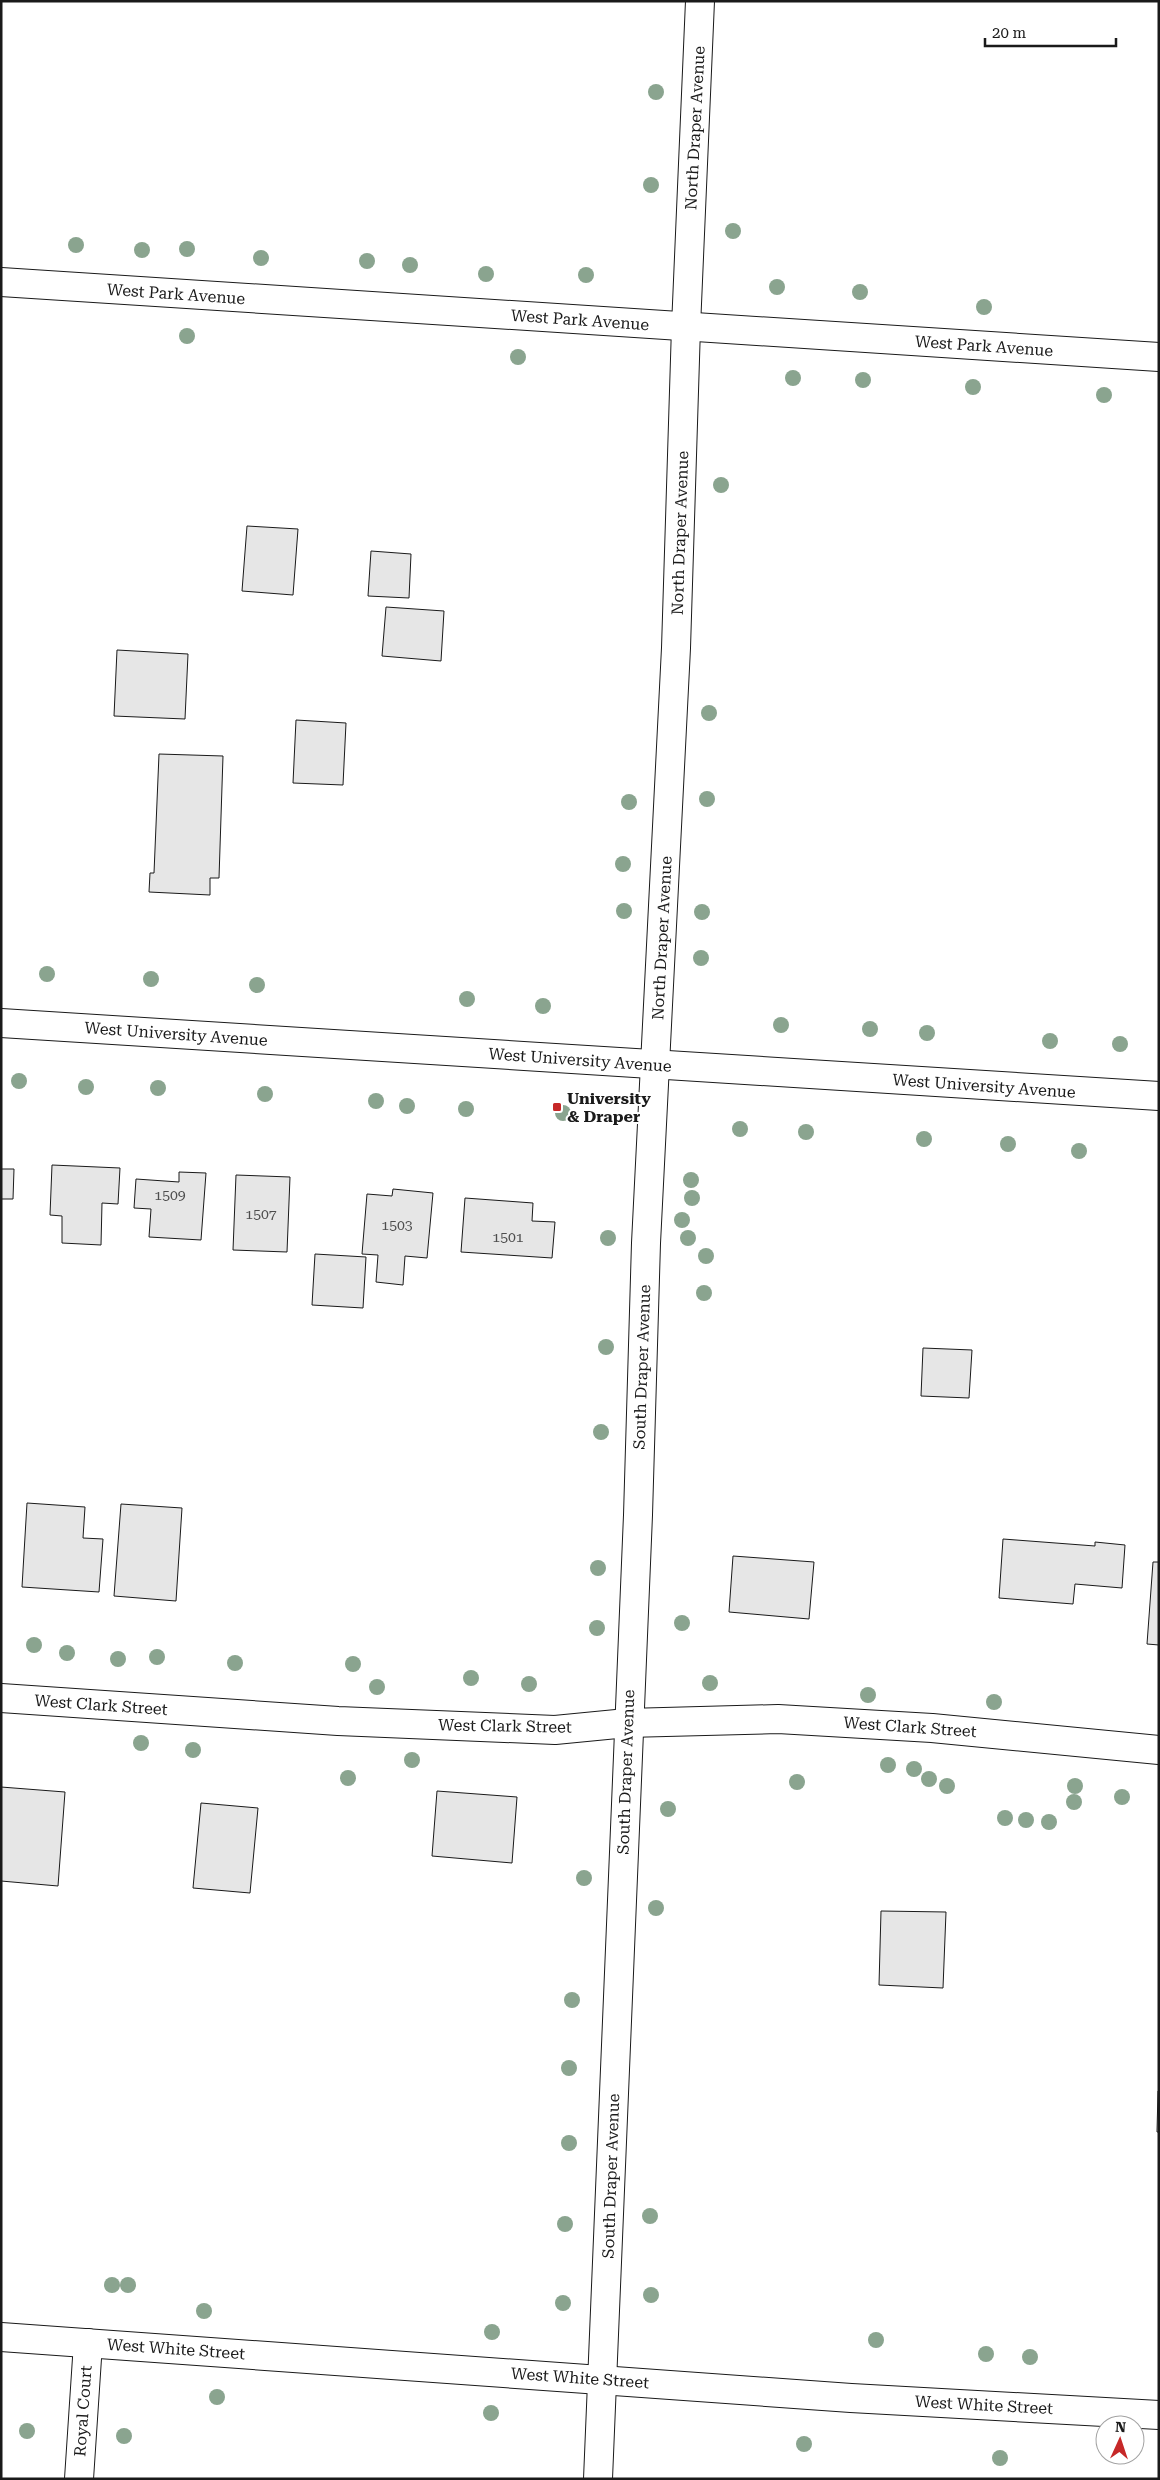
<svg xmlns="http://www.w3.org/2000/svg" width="1160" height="2480" font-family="'Roboto Serif',serif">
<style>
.building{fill:#e6e6e6;stroke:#1a1a1a}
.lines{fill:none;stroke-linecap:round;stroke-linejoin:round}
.minor-casing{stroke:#1a1a1a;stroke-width:30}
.primary-casing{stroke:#1a1a1a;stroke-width:30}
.minor{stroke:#fff;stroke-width:28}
.primary{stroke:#fff;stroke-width:28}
.tree{fill:#8aa48f}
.poi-dot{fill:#c62828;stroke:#fff;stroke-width:2}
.labels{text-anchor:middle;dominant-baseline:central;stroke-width:4;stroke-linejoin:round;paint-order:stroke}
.number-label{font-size:14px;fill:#4d4d4d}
.street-label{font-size:16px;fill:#1a1a1a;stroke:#fff}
.poi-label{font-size:16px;font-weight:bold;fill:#1a1a1a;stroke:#fff;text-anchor:start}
</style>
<rect width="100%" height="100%" fill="#fff"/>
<g class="building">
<polygon points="247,526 298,529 293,595 242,591"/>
<polygon points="371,551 411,554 409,598 368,596"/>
<polygon points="386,607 444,611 441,661 382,656"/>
<polygon points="117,650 188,654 185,719 114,716"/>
<polygon points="296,720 346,723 343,785 293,783"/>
<polygon points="159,754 223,756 219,878 210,878 210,895 149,892 150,873 154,873"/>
<polygon points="52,1165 120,1168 118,1204 102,1203 101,1245 62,1243 62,1216 50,1215"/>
<polygon points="1,1169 14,1169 13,1199 1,1199"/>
<polygon points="179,1172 206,1173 201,1240 149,1237 151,1209 134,1208 136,1179 179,1182"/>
<polygon points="236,1175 290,1177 287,1252 233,1250"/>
<polygon points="393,1189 433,1193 427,1258 405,1256 403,1285 376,1282 378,1255 362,1254 367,1194 392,1196"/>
<polygon points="465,1198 533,1203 532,1221 555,1222 552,1258 461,1252"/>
<polygon points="315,1254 366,1257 363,1308 312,1305"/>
<polygon points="923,1348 972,1350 969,1398 921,1396"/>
<polygon points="27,1503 85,1507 83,1538 103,1539 99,1592 22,1587"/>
<polygon points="121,1504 182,1508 176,1601 114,1596"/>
<polygon points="1003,1539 1095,1546 1095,1542 1125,1545 1122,1588 1075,1584 1073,1604 999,1598"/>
<polygon points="733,1556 814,1562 809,1619 729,1612"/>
<polygon points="1153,1562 1159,1562 1159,1645 1147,1644"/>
<polygon points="1,1787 65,1792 58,1886 1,1881"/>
<polygon points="437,1791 517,1797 512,1863 432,1856"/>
<polygon points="201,1803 258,1808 250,1893 193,1888"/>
<polygon points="881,1911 946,1912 943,1988 879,1985"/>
<polygon points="1158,2091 1159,2091 1159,2132 1157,2132"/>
</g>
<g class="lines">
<g class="minor-casing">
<g id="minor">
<polyline points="1,282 1159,357"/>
<polyline points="1,1698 338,1721 555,1730 627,1723 778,1719 932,1728 1159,1750"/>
<polyline points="1,2337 851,2398 1159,2415"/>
<polyline points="79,2479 88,2343"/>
<polyline points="598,2479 638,1515 646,1243 676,648 686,327 700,1"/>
</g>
</g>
<g class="primary-casing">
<polyline id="primary" points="1,1023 1159,1096"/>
</g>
<use href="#minor" class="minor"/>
<use href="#primary" class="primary"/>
</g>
<g class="tree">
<circle cx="656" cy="92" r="8"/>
<circle cx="651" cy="185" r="8"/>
<circle cx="733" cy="231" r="8"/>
<circle cx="76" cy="245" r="8"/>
<circle cx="187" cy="249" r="8"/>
<circle cx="142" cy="250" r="8"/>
<circle cx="261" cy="258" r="8"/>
<circle cx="367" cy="261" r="8"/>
<circle cx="410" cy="265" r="8"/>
<circle cx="486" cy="274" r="8"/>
<circle cx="586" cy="275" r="8"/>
<circle cx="777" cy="287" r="8"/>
<circle cx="860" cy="292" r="8"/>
<circle cx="984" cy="307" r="8"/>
<circle cx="187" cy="336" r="8"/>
<circle cx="518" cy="357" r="8"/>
<circle cx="793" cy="378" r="8"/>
<circle cx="863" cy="380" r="8"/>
<circle cx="973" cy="387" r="8"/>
<circle cx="1104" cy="395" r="8"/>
<circle cx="721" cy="485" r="8"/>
<circle cx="709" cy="713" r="8"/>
<circle cx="707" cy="799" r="8"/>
<circle cx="629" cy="802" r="8"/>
<circle cx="623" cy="864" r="8"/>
<circle cx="624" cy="911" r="8"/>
<circle cx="702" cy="912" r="8"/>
<circle cx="701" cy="958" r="8"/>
<circle cx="47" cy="974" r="8"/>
<circle cx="151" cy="979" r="8"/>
<circle cx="257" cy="985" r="8"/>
<circle cx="467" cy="999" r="8"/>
<circle cx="543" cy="1006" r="8"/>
<circle cx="781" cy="1025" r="8"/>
<circle cx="870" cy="1029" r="8"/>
<circle cx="927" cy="1033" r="8"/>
<circle cx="1050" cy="1041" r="8"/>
<circle cx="1120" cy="1044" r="8"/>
<circle cx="19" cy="1081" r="8"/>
<circle cx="86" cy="1087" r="8"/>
<circle cx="158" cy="1088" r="8"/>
<circle cx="265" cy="1094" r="8"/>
<circle cx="376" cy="1101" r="8"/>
<circle cx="407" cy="1106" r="8"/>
<circle cx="466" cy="1109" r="8"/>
<circle cx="563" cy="1113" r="8"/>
<circle cx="740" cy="1129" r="8"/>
<circle cx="806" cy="1132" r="8"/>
<circle cx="924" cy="1139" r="8"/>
<circle cx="1008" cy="1144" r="8"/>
<circle cx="1079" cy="1151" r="8"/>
<circle cx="691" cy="1180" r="8"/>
<circle cx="692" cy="1198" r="8"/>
<circle cx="682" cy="1220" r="8"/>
<circle cx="608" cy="1238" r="8"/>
<circle cx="688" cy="1238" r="8"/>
<circle cx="706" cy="1256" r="8"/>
<circle cx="704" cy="1293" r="8"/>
<circle cx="606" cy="1347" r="8"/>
<circle cx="601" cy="1432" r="8"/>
<circle cx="598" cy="1568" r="8"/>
<circle cx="682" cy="1623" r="8"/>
<circle cx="597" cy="1628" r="8"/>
<circle cx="34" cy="1645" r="8"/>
<circle cx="67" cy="1653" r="8"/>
<circle cx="157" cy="1657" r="8"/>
<circle cx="118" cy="1659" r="8"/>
<circle cx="235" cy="1663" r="8"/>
<circle cx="353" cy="1664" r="8"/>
<circle cx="471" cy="1678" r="8"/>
<circle cx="710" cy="1683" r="8"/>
<circle cx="529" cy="1684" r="8"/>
<circle cx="377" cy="1687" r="8"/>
<circle cx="868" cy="1695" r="8"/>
<circle cx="994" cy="1702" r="8"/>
<circle cx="141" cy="1743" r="8"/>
<circle cx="193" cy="1750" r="8"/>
<circle cx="412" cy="1760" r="8"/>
<circle cx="888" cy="1765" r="8"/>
<circle cx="914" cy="1769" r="8"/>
<circle cx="348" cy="1778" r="8"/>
<circle cx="929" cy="1779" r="8"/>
<circle cx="797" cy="1782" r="8"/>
<circle cx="947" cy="1786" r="8"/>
<circle cx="1075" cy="1786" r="8"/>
<circle cx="1122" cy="1797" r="8"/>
<circle cx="1074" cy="1802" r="8"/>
<circle cx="668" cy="1809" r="8"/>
<circle cx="1005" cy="1818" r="8"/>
<circle cx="1026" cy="1820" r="8"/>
<circle cx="1049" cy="1822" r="8"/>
<circle cx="584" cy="1878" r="8"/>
<circle cx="656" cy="1908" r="8"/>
<circle cx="572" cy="2000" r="8"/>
<circle cx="569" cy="2068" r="8"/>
<circle cx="569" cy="2143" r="8"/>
<circle cx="650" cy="2216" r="8"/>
<circle cx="565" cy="2224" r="8"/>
<circle cx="112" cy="2285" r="8"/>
<circle cx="128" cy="2285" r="8"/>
<circle cx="651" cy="2295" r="8"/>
<circle cx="563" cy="2303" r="8"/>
<circle cx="204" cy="2311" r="8"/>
<circle cx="492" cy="2332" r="8"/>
<circle cx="876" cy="2340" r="8"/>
<circle cx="986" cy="2354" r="8"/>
<circle cx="1030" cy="2357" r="8"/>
<circle cx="217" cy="2397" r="8"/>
<circle cx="491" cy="2413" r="8"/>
<circle cx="27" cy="2431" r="8"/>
<circle cx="124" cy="2436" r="8"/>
<circle cx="804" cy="2444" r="8"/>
<circle cx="1000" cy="2458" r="8"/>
</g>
<rect class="poi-dot" x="552" y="1102" width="10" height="10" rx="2.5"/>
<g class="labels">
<g class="number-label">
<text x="170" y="1195">1509</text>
<text x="261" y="1214">1507</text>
<text x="397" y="1225">1503</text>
<text x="508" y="1237">1501</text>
</g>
<g class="street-label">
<text transform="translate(695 128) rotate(-87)">North Draper Avenue</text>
<text transform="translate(176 294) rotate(4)">West Park Avenue</text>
<text transform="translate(580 320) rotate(4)">West Park Avenue</text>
<text transform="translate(984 346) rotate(4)">West Park Avenue</text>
<text transform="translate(680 533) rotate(-88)">North Draper Avenue</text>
<text transform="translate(662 938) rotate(-87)">North Draper Avenue</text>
<text transform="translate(176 1034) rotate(4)">West University Avenue</text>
<text transform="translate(580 1060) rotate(4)">West University Avenue</text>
<text transform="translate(984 1086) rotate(4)">West University Avenue</text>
<text transform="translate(642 1367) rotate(-88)">South Draper Avenue</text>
<text transform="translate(101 1705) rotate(4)">West Clark Street</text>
<text transform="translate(505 1726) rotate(1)">West Clark Street</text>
<text transform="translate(910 1727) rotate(4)">West Clark Street</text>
<text transform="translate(626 1772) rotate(-88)">South Draper Avenue</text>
<text transform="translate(611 2176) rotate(-88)">South Draper Avenue</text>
<text transform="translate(176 2349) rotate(4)">West White Street</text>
<text transform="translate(580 2378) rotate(4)">West White Street</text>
<text transform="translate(984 2405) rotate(3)">West White Street</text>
<text transform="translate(83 2411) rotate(-86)">Royal Court</text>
</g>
<g class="poi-label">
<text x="567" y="1098">University<tspan x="567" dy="18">&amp; Draper</tspan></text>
</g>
</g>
<rect width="1160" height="2480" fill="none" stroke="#1a1a1a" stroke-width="5"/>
<g transform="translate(1120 2440) rotate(3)"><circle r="24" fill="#ffffff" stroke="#a3a3a3"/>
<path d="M0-4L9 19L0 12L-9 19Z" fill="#c62828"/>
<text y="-8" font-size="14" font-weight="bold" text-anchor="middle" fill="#1a1a1a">N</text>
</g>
<path d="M985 38v8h131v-8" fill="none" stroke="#1a1a1a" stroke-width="2.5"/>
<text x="992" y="38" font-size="15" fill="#1a1a1a" stroke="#ffffff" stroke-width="4" paint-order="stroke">20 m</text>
</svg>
